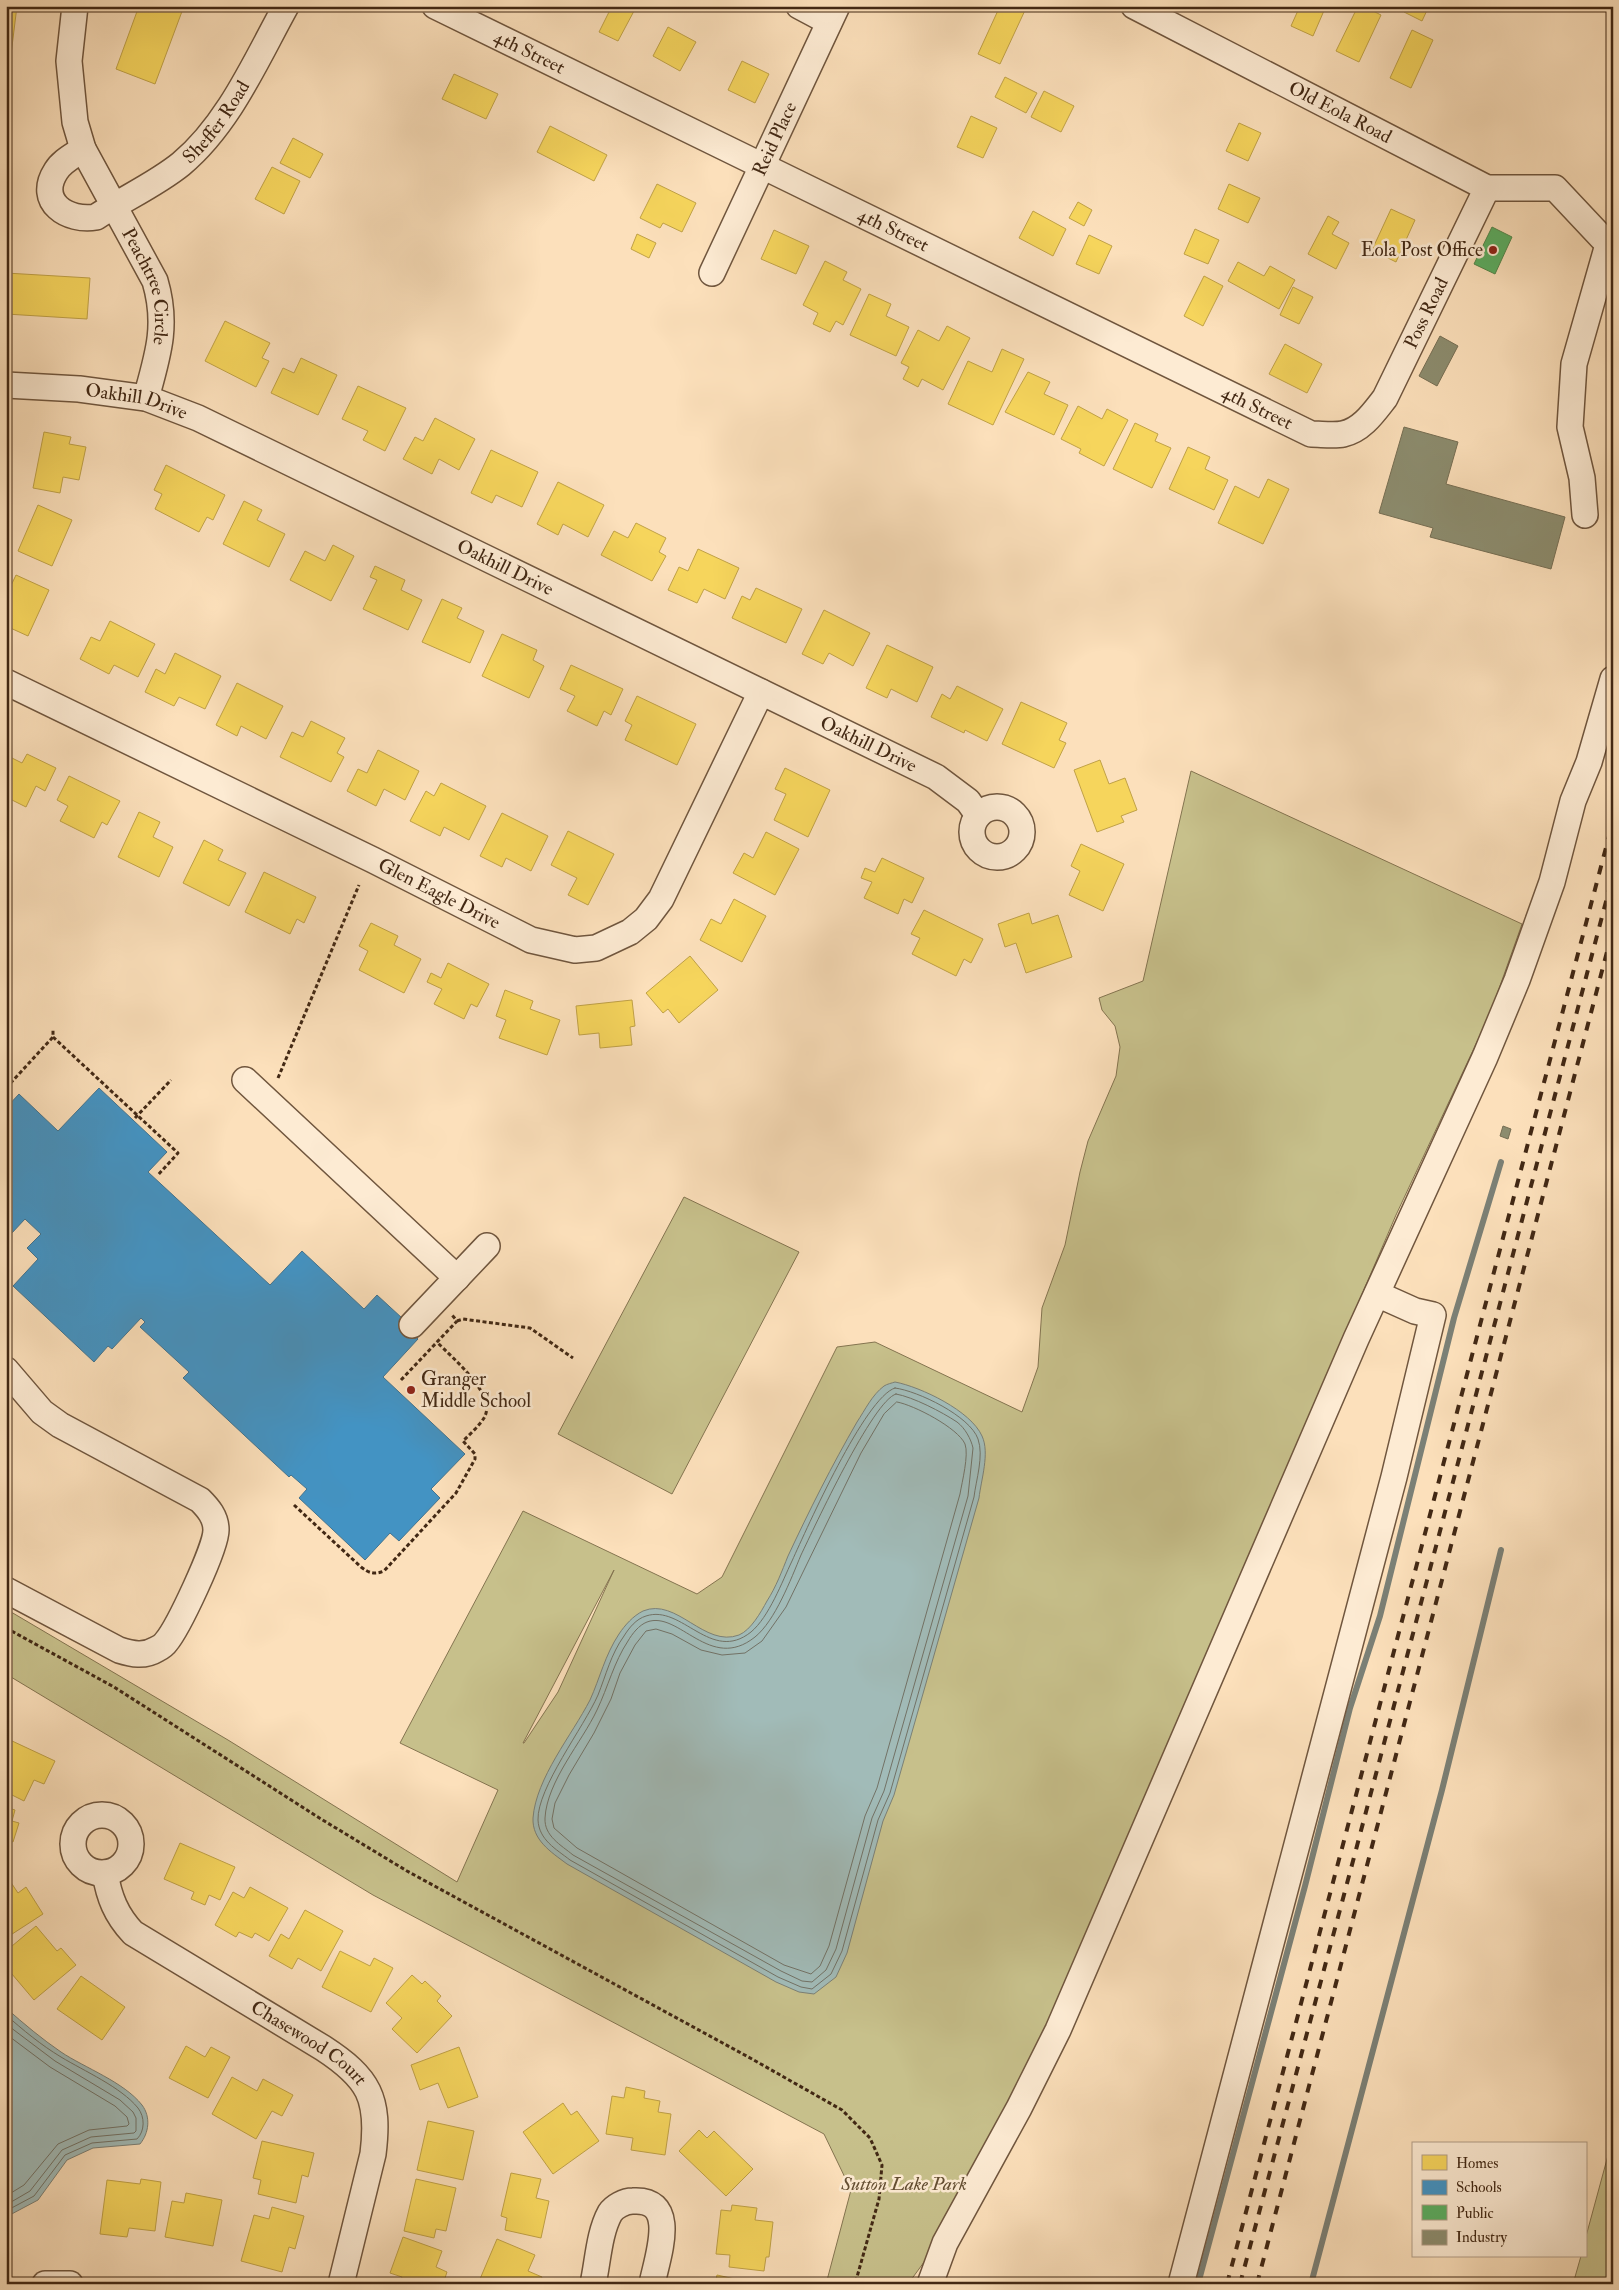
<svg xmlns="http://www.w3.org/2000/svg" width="1619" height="2290" font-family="'IM FELL Double Pica',serif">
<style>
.green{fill:#c7c08b;stroke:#847450;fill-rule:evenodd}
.water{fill:#a1bbb8;stroke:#7b8076}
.homes{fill:#f6d55c;stroke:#c0a146}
.schools{fill:#4393c3;stroke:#43738e}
.public{fill:#5aae61;stroke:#53864a}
.industry{fill:#8c8c6e;stroke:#766e53}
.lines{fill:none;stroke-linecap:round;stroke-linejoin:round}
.shore{stroke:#727266;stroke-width:1}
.stream{stroke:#7b8076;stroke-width:6}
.minor-casing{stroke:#70563e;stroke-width:28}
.path{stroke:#422814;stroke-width:3;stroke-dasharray:4 2.5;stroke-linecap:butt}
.minor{stroke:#fdebd3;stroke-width:25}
.rail{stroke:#422814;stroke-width:4;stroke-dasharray:9 9;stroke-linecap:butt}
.poi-dot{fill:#8f2418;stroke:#fdebd3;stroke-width:2}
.labels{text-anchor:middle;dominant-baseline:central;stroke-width:5;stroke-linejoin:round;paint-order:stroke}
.street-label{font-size:19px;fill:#422814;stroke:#fdebd3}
.poi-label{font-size:19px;fill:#422814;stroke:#fdebd3;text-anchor:end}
.park-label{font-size:19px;font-style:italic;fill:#634e32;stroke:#fdebd3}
</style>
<rect width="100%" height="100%" fill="#fce0bb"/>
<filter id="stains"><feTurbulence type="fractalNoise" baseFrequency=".004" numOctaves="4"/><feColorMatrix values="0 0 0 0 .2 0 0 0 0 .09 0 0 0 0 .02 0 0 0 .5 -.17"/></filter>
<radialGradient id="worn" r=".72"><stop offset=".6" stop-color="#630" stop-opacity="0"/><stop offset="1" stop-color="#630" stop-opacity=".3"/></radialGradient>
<g class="green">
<path d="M 1191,771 L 1522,924 L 1490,1014 L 1396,1215 L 1035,2056 L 927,2258 L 908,2284 L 826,2284 L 851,2190 L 824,2134 L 373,1895 L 6,1674 L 6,1609 L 228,1740 L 457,1882 L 498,1790 L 400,1743 L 523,1511 L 697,1594 L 722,1577 L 837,1347 L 875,1342 L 1022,1412 L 1038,1367 L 1042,1308 L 1065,1245 L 1080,1172 L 1088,1141 L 1116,1076 L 1120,1047 L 1115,1026 L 1102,1010 L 1099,998 L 1143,981 ZM 614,1570 L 558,1692 L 524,1743 L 523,1743 Z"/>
<polygon points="684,1197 799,1252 672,1494 558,1434"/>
<polygon points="1613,2137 1613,2284 1573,2284 1581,2256 1585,2256 1585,2240"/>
</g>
<g class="water">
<path d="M 895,1382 C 921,1387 971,1411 982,1436 C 990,1453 981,1480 979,1498 L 894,1795 L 883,1821 L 847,1953 L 836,1977 L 814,1994 L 799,1992 L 776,1982 L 567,1864 C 551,1852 532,1840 533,1818 C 536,1778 572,1735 590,1700 C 600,1678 605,1655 619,1634 C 625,1625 633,1616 643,1611 C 677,1597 704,1648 739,1635 C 751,1630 761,1612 767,1601 C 776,1587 782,1571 788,1556 C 809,1511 832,1465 857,1422 C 865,1410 872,1395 884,1386 C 887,1384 892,1383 895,1382 Z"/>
<path d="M 6,2008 C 24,2024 42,2039 61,2052 C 85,2068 124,2082 142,2105 C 151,2117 149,2133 140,2144 L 93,2148 L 67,2160 L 38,2200 L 6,2217 Z"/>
</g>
<g class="homes">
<polygon points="6,6 17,6 6,95"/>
<polygon points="139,6 184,6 155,84 116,69"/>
<polygon points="612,6 624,6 634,11 618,41 599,32"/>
<polygon points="1000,6 1027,6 1000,64 978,54"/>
<polygon points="1300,6 1326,6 1313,36 1291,26"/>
<polygon points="1358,6 1363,6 1381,15 1359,62 1336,51"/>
<polygon points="1407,6 1429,6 1422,21 1404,12"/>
<polygon points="668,27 696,42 680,71 653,56"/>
<polygon points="1412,30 1433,40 1411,88 1390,78"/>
<polygon points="742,61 769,74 755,103 728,90"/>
<polygon points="454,74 498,94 486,119 442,99"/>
<polygon points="1005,77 1037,93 1026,113 995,97"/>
<polygon points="1044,91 1074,106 1061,132 1031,117"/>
<polygon points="971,116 997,128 983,158 957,147"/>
<polygon points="1239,123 1261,133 1248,161 1226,151"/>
<polygon points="550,126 607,155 594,181 537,152"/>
<polygon points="293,138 323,154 310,178 280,163"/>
<polygon points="272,167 300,181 284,214 255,199"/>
<polygon points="657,184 696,203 682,232 663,223 660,228 640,218"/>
<polygon points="1229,184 1260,198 1248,223 1218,209"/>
<polygon points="1078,202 1092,210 1084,226 1069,218"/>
<polygon points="1391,209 1415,220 1396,262 1372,250"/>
<polygon points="1033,211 1066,229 1053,256 1019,238"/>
<polygon points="1328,216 1339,222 1332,234 1349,243 1336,269 1308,254"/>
<polygon points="1195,229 1219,240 1208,264 1184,254"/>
<polygon points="774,230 809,246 796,274 761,259"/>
<polygon points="637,234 656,243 649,258 631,249"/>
<polygon points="1089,235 1112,246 1099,274 1076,264"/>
<polygon points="825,261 847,272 843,280 861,289 843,325 836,321 830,332 813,324 818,313 803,305"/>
<polygon points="1238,262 1264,276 1270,266 1295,280 1279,309 1228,281"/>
<polygon points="6,273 90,278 87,319 6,314"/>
<polygon points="1204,276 1223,286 1203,326 1184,316"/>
<polygon points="1293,287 1313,297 1299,324 1280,315"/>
<polygon points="869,294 891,304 886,316 909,327 896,356 850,335"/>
<polygon points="225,321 270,343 262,358 269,361 256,387 205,361"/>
<polygon points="947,326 970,338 943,390 922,379 918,387 903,379 909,367 901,363 918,330 939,341"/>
<polygon points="1285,344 1322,364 1307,393 1269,374"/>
<polygon points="1002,349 1024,359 993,425 948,404 968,361 992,372"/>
<polygon points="301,358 337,375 318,415 271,393 283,368 294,373"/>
<polygon points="1028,372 1050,382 1044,394 1068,405 1054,435 1005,412"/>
<polygon points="358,386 406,408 385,451 363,440 368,431 342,419"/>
<polygon points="1078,406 1102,419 1107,409 1128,420 1104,466 1079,453 1081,449 1061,439"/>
<polygon points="435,418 475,439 459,470 439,459 432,474 403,459 415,437 423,441"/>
<polygon points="1135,423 1158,434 1155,441 1171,448 1152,488 1113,469"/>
<polygon points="44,432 71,437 69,444 86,447 79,480 63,477 60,493 33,488"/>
<polygon points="1188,447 1210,457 1205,469 1228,480 1214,510 1169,489"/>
<polygon points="491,450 538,472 522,507 496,495 492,503 471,493"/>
<polygon points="166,465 225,495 213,520 207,517 199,532 155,509 162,494 154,490"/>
<polygon points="1268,479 1289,489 1263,544 1218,523 1235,486 1259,498"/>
<polygon points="558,482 604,505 588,537 563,524 558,535 537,524"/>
<polygon points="244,501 262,510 257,520 285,534 269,567 223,544"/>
<polygon points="38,505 72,520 52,566 18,551"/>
<polygon points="636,523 666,538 659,552 666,556 652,581 601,555 614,531 628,538"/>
<polygon points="333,545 354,556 331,601 290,580 305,551 325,561"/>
<polygon points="698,549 739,568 725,599 704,589 697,603 668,590 679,567 688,571"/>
<polygon points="375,566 405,580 401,590 422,600 408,630 363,609 377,580 370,577"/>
<polygon points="16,575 49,590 28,636 6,626 6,596"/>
<polygon points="756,588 802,609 786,643 732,618 742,596 750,600"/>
<polygon points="442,599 462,608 457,618 484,631 470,663 422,642"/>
<polygon points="824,610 870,633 853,666 829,653 823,664 802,654"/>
<polygon points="110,621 155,644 138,677 114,665 109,674 80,659 91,637 100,641"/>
<polygon points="502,634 537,650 533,660 544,666 529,698 482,676"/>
<polygon points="887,645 933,667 917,702 891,689 887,698 866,688"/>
<polygon points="175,653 221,676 205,709 179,697 174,706 145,692 156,669 165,674"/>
<polygon points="571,665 623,689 611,715 604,711 597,726 567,711 575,696 560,689"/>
<polygon points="237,683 283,706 266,739 241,726 237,736 216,725"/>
<polygon points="957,686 1003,709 987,741 965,730 964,733 931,717 942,694 950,699"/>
<polygon points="637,696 696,724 677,765 625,740 632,725 625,721"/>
<polygon points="1021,702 1067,723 1059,740 1066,743 1054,768 1002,744"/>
<polygon points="311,721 345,738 337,753 344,757 331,782 280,757 292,732 303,737"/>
<polygon points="378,750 419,771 405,800 384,789 376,806 347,791 358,769 367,773"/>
<polygon points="27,754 56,768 45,791 36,786 26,807 6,797 6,755 22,763"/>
<polygon points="1100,760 1109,784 1125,778 1137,810 1121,816 1124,822 1097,832 1074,770"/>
<polygon points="785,768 830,790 808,837 774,820 786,794 775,789"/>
<polygon points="69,776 120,801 107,825 102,822 94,838 60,821 68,806 57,800"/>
<polygon points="441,783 486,806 469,840 444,827 440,836 410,821 426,791 434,796"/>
<polygon points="139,812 160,822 153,837 173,847 159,877 118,857"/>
<polygon points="502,813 548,836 531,871 506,858 502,867 480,856"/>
<polygon points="568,831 614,854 588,905 568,895 577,878 551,865"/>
<polygon points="766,832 799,849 775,895 733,873 744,853 753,858"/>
<polygon points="204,840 223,850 218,860 246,873 229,906 183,883"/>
<polygon points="1081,844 1124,864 1103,911 1069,895 1080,871 1071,866"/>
<polygon points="882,858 924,878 912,903 904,899 898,914 864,898 872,882 861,878 865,868 875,872"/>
<polygon points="264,872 316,897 304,923 297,919 290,934 245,912"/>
<polygon points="734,899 766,916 742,962 700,940 711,919 721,924"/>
<polygon points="924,910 983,939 971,963 964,959 956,976 912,954 920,938 911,934"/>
<polygon points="1029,913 1032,924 1058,915 1072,957 1026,973 1016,943 1005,947 998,924"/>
<polygon points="371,923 398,936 394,945 421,959 404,993 359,970 368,951 359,946"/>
<polygon points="690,956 718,990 679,1023 668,1009 663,1013 646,993"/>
<polygon points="448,963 489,984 477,1007 471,1004 464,1019 434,1004 442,989 427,982 431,973 441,978"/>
<polygon points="505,990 533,1001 530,1009 560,1020 547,1055 499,1038 506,1020 496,1016"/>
<polygon points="632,1000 635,1026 630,1027 632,1045 600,1048 599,1033 579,1035 576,1006"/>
<polygon points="10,1740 55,1761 44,1784 34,1780 24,1801 6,1792 6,1747"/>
<polygon points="6,1807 15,1810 12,1821 19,1823 13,1842 6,1840"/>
<polygon points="180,1843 235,1867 220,1900 209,1895 205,1905 191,1899 194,1892 164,1879"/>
<polygon points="6,1875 18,1893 26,1887 43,1914 6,1938"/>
<polygon points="250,1887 288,1908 269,1941 255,1933 252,1938 239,1932 236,1937 215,1925 233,1892 244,1898"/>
<polygon points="305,1910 343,1931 321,1971 298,1958 292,1969 269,1956 281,1934 289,1939"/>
<polygon points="36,1926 57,1951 61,1948 76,1965 34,2000 6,1967 6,1951"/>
<polygon points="340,1951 370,1966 374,1958 393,1968 371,2012 322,1987"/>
<polygon points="412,1975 422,1984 425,1981 441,1996 437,2001 452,2016 417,2053 392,2029 402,2018 386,2003"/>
<polygon points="81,1976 125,2007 102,2040 57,2009"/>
<polygon points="186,2046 205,2057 211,2047 230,2057 208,2098 169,2078"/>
<polygon points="459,2047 478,2097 448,2108 438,2083 420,2090 411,2065"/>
<polygon points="232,2077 257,2091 263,2079 293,2095 282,2116 272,2111 256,2139 212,2114"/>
<polygon points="626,2087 645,2091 644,2098 660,2101 658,2112 671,2114 665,2155 631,2150 633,2138 606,2134 612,2096 624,2098"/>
<polygon points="563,2103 571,2115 577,2111 599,2141 553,2174 523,2132"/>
<polygon points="428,2121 474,2131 463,2180 417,2170"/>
<polygon points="699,2130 707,2138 714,2131 753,2169 726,2196 679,2151"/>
<polygon points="262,2141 314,2153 308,2177 302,2175 296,2203 258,2194 261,2180 253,2178"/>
<polygon points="511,2173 541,2179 536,2198 549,2201 541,2238 505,2230 507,2218 501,2216"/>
<polygon points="141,2179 161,2182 155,2231 129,2228 127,2237 100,2234 107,2180 140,2184"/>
<polygon points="416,2179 456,2188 446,2231 436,2229 434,2238 404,2231"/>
<polygon points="186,2193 222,2200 213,2246 165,2237 172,2201 184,2203"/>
<polygon points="732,2205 757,2208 755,2220 773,2222 769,2257 766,2257 764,2271 729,2267 730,2255 716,2254 721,2210 731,2211"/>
<polygon points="272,2207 304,2216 295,2249 289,2247 282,2272 241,2261 254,2215 269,2219"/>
<polygon points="403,2237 442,2251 436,2267 447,2272 443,2284 399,2284 402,2277 390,2273"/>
<polygon points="497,2239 535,2255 528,2271 542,2277 539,2284 489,2284 480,2279"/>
<polygon points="717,2275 753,2283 753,2284 715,2284"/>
</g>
<polygon class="schools" points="99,1088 167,1152 148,1172 270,1285 302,1251 364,1309 377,1295 402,1318 399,1321 418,1339 383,1377 465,1454 431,1489 440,1498 399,1541 390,1533 365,1560 299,1498 307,1489 291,1475 289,1477 183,1378 189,1372 140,1327 145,1322 141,1318 112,1349 108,1346 94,1362 13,1286 38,1259 27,1248 41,1234 25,1219 11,1234 6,1229 6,1108 19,1094 58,1131"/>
<polygon class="public" points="1492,227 1512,237 1495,274 1474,264"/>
<g class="industry">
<polygon points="1440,336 1458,346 1437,386 1419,376"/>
<polygon points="1404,427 1458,442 1446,484 1565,517 1551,569 1430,537 1433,528 1379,513"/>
<polygon points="1503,1126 1511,1129 1508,1139 1500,1136"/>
</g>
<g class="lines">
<g class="shore">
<path d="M 895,1388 C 918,1391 970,1416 978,1439 C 984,1456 976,1480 974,1497 L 890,1793 L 878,1820 L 842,1951 L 831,1974 L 812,1989 L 801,1987 L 778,1977 L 570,1860 C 556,1849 539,1840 538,1820 C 537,1788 584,1727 598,1695 C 606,1675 611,1654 624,1636 C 629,1628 636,1619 646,1616 C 682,1604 711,1664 751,1632 C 769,1617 782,1582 792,1561 C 807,1528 865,1397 895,1388 Z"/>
<path d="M 896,1394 C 913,1397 942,1412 957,1422 C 965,1428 971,1439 973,1448 L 968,1496 L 884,1791 L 872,1818 L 836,1949 L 826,1970 L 812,1982 L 802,1981 L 781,1971 L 573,1855 C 561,1845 544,1836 545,1818 C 547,1781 582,1742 597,1710 C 608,1687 614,1662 628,1641 C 632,1634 639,1625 647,1622 C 679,1610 710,1673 755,1637 C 775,1621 791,1579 801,1555 C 814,1528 873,1400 896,1394 Z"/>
<path d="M 897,1402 C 914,1405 958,1428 965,1444 C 969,1455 962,1482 960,1494 L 877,1788 L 865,1816 L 829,1946 L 820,1966 L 811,1974 L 784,1965 L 577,1848 L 554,1828 L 552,1819 L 555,1803 L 569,1775 L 594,1733 L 611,1699 L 620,1673 L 635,1645 L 646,1631 L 656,1629 L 672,1634 L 701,1650 L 722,1655 L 745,1653 L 762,1641 L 786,1607 L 861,1453 L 884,1414 Z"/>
<path d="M 6,2015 C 23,2030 41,2045 61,2057 C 84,2071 121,2087 138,2108 C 145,2117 145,2131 137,2139 L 92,2143 L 65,2155 L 34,2196 L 6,2211"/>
<polyline points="6,2024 55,2061 120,2100 133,2112 136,2118 136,2131 134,2133 91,2137 62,2150 30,2191 6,2205"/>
<polyline points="6,2034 50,2067 115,2106 127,2117 129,2124 127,2126 89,2130 58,2144 24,2185 6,2196"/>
</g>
<g class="stream">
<polyline points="1198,2284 1305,1886 1350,1708 1380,1616 1454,1318 1501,1162"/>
<polyline points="1311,2284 1442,1790 1501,1550"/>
</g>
<g class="minor-casing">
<g id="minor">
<path id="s1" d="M 75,6 L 69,61 L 75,122 L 83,149 L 155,281 C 168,325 158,355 146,398"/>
<path id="s2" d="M 435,6 L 1311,434 C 1321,434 1334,436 1343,434 C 1362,430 1374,412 1385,398 L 1487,188"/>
<polyline points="799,6 829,22"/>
<path id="s3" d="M 1134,6 L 1487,188 L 1555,188 L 1602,238 L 1613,243"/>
<path id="s4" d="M 83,149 C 73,156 62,161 56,171 C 36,202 68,222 96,217 C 123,199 155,185 181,164 C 229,124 256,60 286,6"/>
<path id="s5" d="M 712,273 L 837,6"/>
<path id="s6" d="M 6,385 L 79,389 L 146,398 L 198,418 L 936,777 L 968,801 L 978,815"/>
<polyline points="1585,515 1582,478 1570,427 1574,364 1609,241"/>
<path id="s7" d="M 6,682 L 373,860 L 531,940 L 575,950 L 596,948 L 630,932 L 646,919 L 661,899 L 761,692"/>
<circle cx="997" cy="832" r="25"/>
<polyline points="245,1080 457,1278"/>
<polyline points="412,1325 487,1246"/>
<path d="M 6,1370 L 42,1412 L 60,1425 L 200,1500 C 208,1508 216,1517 216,1530 C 216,1548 178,1628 166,1642 C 164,1645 159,1648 157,1649 C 144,1657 132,1654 119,1650 L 6,1590"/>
<circle cx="102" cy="1844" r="29"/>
<path id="s8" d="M 105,1873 C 109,1897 116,1915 133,1933 L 323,2048 C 369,2078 380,2098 373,2154 L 341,2284"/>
<polyline points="45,2284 70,2284"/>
<path d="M 593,2284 C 598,2261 599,2233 610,2213 C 614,2207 624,2201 633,2201 C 680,2198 657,2258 652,2284"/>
<polyline points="930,2284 945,2243 1019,2108 1058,2030 1356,1339 1485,1057 1517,980 1552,882 1573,801 1589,762 1613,679"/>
<polyline points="1181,2284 1394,1477 1433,1315 1415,1311 1377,1294"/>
</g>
</g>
<g class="path">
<polyline points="53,1037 178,1153 158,1175"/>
<polyline points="278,1078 359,885"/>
<polyline points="6,1088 53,1037 53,1030"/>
<polyline points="135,1118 171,1080"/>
<polyline points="457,1321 463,1319 530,1328 573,1358"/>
<polyline points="401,1380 457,1321 452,1315"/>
<path d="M 294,1505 L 361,1567 C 369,1573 374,1575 384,1571 L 456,1493 L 475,1459 L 475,1454 L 463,1441 C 470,1434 479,1426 484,1418 C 498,1395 452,1358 437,1342"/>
<polyline points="6,1628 114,1687 321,1819 407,1871 752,2059 842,2110 870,2138 882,2165 879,2199 855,2284"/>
</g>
<use href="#minor" class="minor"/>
<g class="rail">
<polyline points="1227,2284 1613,821"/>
<polyline points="1240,2284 1353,1861 1613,875"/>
<polyline points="1257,2284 1613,929"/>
</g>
</g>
<g class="poi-dot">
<circle cx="1493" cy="250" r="5"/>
<circle cx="411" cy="1390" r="5"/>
</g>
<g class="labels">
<g class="street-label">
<text stroke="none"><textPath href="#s2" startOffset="105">4th Street</textPath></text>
<text stroke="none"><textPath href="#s3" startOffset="232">Old Eola Road</textPath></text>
<text stroke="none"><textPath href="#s4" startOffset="271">Sheffer Road</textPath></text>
<text stroke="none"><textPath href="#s5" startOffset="148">Reid Place</textPath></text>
<text stroke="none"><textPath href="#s2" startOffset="510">4th Street</textPath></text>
<text stroke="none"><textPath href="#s1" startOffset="298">Peachtree Circle</textPath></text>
<text stroke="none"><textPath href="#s2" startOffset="1158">Poss Road</textPath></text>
<text stroke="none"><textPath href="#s6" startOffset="132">Oakhill Drive</textPath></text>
<text stroke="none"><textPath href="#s2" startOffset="915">4th Street</textPath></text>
<text stroke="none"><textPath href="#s6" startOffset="538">Oakhill Drive</textPath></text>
<text stroke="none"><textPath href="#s6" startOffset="942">Oakhill Drive</textPath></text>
<text stroke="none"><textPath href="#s7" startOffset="482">Glen Eagle Drive</textPath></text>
<text stroke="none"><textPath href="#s8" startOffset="275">Chasewood Court</textPath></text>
</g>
<g class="poi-label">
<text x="1483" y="250">Eola Post Office</text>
<text x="421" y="1379" text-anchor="start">Granger<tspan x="421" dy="22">Middle School</tspan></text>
</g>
<g class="park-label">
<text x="904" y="2184">Sutton Lake Park</text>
</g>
</g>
<rect width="1619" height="2290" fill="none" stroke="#fce0bb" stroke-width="25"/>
<rect x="8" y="8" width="1604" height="2275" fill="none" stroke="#422814" stroke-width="2.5"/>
<rect x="12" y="12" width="1594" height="2265" fill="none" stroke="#422814"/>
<rect x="1412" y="2142" width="175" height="115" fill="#fdebd3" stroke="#b29d87"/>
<rect x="1422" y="2155" width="25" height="15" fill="#f6d55c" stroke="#b29d87"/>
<text x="1456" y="2168" font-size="15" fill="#422814">Homes</text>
<rect x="1422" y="2180" width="25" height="15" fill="#4393c3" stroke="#b29d87"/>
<text x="1456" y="2192" font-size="15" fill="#422814">Schools</text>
<rect x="1422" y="2205" width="25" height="15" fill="#5aae61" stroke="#b29d87"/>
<text x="1456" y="2218" font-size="15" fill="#422814">Public</text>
<rect x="1422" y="2230" width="25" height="15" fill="#8c8c6e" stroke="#b29d87"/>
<text x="1456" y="2242" font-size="15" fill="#422814">Industry</text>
<rect width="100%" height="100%" filter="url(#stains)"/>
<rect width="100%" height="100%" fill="url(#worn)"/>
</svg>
